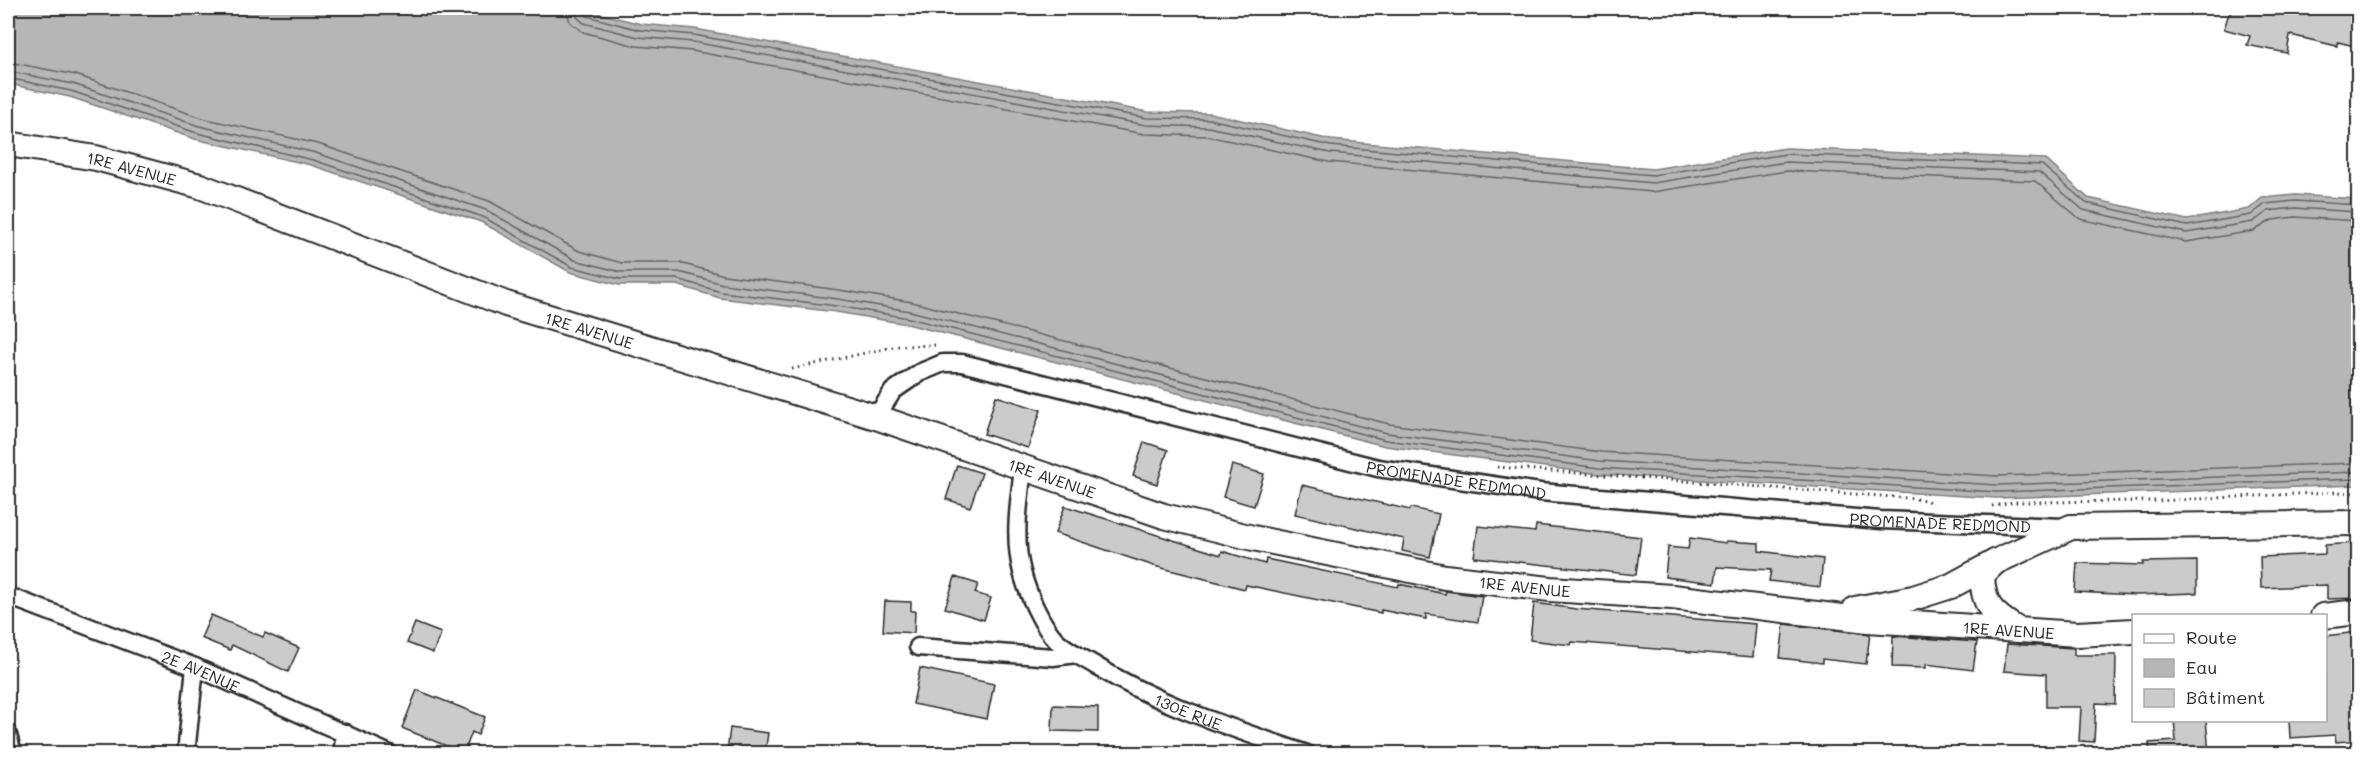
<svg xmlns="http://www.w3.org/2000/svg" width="2366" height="761" font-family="Mali,sans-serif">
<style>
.water{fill:#b6b6b6;stroke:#7e7e7e;stroke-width:1.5}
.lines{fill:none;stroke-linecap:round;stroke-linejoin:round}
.shore{stroke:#636363;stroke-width:1.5}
.building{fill:#cbcbcb;stroke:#2b2b2b;stroke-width:1.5}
.street-casing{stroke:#2b2b2b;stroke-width:21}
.secondary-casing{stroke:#2b2b2b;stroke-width:28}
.path{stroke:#2b2b2b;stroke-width:3;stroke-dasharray:1.5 4.5;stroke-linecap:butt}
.street{stroke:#fff;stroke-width:16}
.secondary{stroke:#fff;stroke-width:24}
.labels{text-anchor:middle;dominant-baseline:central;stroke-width:6;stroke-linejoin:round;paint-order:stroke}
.street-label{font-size:16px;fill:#2b2b2b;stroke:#fff}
</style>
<rect width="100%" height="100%" fill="#fff"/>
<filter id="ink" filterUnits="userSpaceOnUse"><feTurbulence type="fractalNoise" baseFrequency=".0167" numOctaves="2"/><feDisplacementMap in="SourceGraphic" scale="12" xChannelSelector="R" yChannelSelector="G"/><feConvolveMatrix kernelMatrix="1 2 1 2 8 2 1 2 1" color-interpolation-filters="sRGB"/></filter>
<g filter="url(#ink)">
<polygon class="water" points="8,8 578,8 641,24 695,29 1148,112 1210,113 1331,140 1653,169 1786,148 2045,159 2088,198 2187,220 2249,209 2262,198 2295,195 2358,199 2358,485 1997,498 1599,474 1385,446 907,324 836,312 720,298 677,285 619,285 570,272 481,222 311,165 195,139 70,97 8,84"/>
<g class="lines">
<g class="shore">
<polyline points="566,8 570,22 583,32 636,46 692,51 1144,134 1207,136 1329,162 1652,192 1787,171 2035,181 2080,219 2186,242 2254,231 2272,220 2295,217 2358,221"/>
<polyline points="575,8 577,17 584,23 638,37 693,42 1146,125 1208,127 1330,153 1653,183 1786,162 2039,172 2083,210 2186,233 2253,222 2268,211 2295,208 2358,212"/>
<polyline points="583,8 583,12 587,16 640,30 694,35 1147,118 1209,119 1331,146 1653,175 1786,154 2042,165 2086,203 2187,226 2251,215 2265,204 2295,201 2358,205"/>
<polyline points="8,62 76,75 202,118 318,144 489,201 579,251 622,263 680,263 724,275 839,290 912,302 1389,424 1601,452 1997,476 2358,463"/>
<polyline points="8,71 73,84 199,126 316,153 486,210 575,260 621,272 679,272 723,284 838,299 910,311 1387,433 1600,461 1997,485 2358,472"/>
<polyline points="8,78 71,91 197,133 313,160 483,217 572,267 620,279 677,279 721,292 837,306 909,318 1386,440 1599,468 1997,492 2358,479"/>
</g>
</g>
<g class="building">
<polygon points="2234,8 2358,8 2358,47 2338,42 2337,46 2290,35 2287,53 2247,45 2250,36 2224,29 2228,16"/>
<polygon points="996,396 1041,410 1028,448 984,434"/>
<polygon points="1144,442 1168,450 1157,484 1133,476"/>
<polygon points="957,465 982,473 970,507 946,499"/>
<polygon points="1232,465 1264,474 1254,506 1223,497"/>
<polygon points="1302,485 1410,510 1411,508 1439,514 1430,557 1402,551 1404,539 1295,514"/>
<polygon points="1065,506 1221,555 1222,551 1265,564 1266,559 1398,587 1399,584 1445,594 1446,591 1482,596 1478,622 1426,614 1426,619 1381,610 1381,613 1246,585 1245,589 1154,566 1055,533"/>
<polygon points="1536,525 1641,537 1636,575 1474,557 1478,526 1535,532"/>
<polygon points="1690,538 1726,543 1726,541 1759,543 1759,551 1823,559 1820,587 1769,581 1771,570 1717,567 1715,583 1665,577 1668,547 1688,549"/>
<polygon points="2356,543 2358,598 2327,599 2327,585 2261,588 2260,557 2325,554 2325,545"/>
<polygon points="2197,561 2197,593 2136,595 2075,592 2077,563 2143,565 2143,562"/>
<polygon points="955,577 978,584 975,593 991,598 984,620 945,608"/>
<polygon points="885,601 911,602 911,611 915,611 914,633 883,631"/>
<polygon points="1534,603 1576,609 1756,624 1753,657 1572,642 1571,645 1530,640"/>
<polygon points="211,615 263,637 265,633 299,648 288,672 232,645 230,650 201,638"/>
<polygon points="415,623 441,633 433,653 407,643"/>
<polygon points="1784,624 1870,634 1866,664 1822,659 1822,663 1780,658"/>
<polygon points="2358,632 2358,740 2336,742 2335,735 2290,738 2289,720 2325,720 2325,636"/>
<polygon points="1893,636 1977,642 1973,670 1926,664 1926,668 1892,667"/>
<polygon points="2007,644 2074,648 2074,655 2116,655 2115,704 2096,703 2094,742 2079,741 2081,707 2046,707 2046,674 2004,671"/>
<polygon points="920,668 994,684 987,719 913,704"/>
<polygon points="417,690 485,717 478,735 472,732 464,753 402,728"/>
<polygon points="1053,705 1098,707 1098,732 1052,731"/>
<polygon points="2174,720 2206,720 2209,753 2150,753 2149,743 2176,741"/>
<polygon points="730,728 768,733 765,753 727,752"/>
</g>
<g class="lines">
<g class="street-casing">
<g id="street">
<path id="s1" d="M 876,417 L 893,391 L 919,373 L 943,363 L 962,363 L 1378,468 L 1540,492 L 1881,520 L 2064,527"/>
<path id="s2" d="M 1023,468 C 1019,503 1013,538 1022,572 C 1027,592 1042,627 1057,641 C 1068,651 1083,658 1096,666 C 1161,706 1235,729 1307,754"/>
<path id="s3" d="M 8,596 L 195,667 L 390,754"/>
<polyline points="918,647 1053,657 1076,654"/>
<polyline points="8,735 13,754"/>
<polyline points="186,754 195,667"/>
<polyline points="342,754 345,733"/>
</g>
</g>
<g class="secondary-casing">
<g id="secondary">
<path id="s4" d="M 8,144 L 96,158 L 200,186 L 506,304 L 876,417 L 1164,516 L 1253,538 L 1445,577 L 1550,589 L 1672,597 L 1868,620 L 2077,634 L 2134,631"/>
<path d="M 1995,562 L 1982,575 C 1983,605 1991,613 2015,628"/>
<polyline points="1855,609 1913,598 1951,586 1995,562 2071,527 2358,523"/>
<polyline points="2323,616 2358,612"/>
</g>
</g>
<g class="path">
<polyline points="792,369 897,346 939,345"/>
<polyline points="1497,467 1907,498 1926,500 1933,504"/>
<polyline points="1992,506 2014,502 2157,501 2336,492 2358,493"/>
</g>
<use href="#street" class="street"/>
<use href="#secondary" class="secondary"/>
</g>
</g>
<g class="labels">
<g class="street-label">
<text stroke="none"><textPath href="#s4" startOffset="126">1RE AVENUE</textPath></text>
<text stroke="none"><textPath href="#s4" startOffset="612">1RE AVENUE</textPath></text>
<text stroke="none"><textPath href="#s4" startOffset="1098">1RE AVENUE</textPath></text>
<text stroke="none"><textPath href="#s1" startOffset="616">PROMENADE REDMOND</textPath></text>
<text stroke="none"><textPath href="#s1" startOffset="1102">PROMENADE REDMOND</textPath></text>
<text stroke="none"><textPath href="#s4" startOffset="1584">1RE AVENUE</textPath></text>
<text stroke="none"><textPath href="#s4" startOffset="2070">1RE AVENUE</textPath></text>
<text stroke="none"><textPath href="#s3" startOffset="207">2E AVENUE</textPath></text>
<text stroke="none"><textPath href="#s2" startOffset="332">130E RUE</textPath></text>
</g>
</g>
<rect width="2366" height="761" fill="none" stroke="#fff" stroke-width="30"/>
<rect x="15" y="15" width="2336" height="731" fill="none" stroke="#2b2b2b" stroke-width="2" filter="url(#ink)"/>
<rect x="2132" y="614" width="195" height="108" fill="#ffffff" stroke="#aaaaaa" stroke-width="1.5"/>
<rect x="2144" y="634" width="30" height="9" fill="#ffffff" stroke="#aaaaaa" stroke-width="1.5"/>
<text x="2186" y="644" font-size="18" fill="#2b2b2b">Route</text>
<rect x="2144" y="659" width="30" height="18" fill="#b6b6b6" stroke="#aaaaaa" stroke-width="1.5"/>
<text x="2186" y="674" font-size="18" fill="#2b2b2b">Eau</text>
<rect x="2144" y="689" width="30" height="18" fill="#cbcbcb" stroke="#aaaaaa" stroke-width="1.5"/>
<text x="2186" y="704" font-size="18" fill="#2b2b2b">Bâtiment</text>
</svg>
